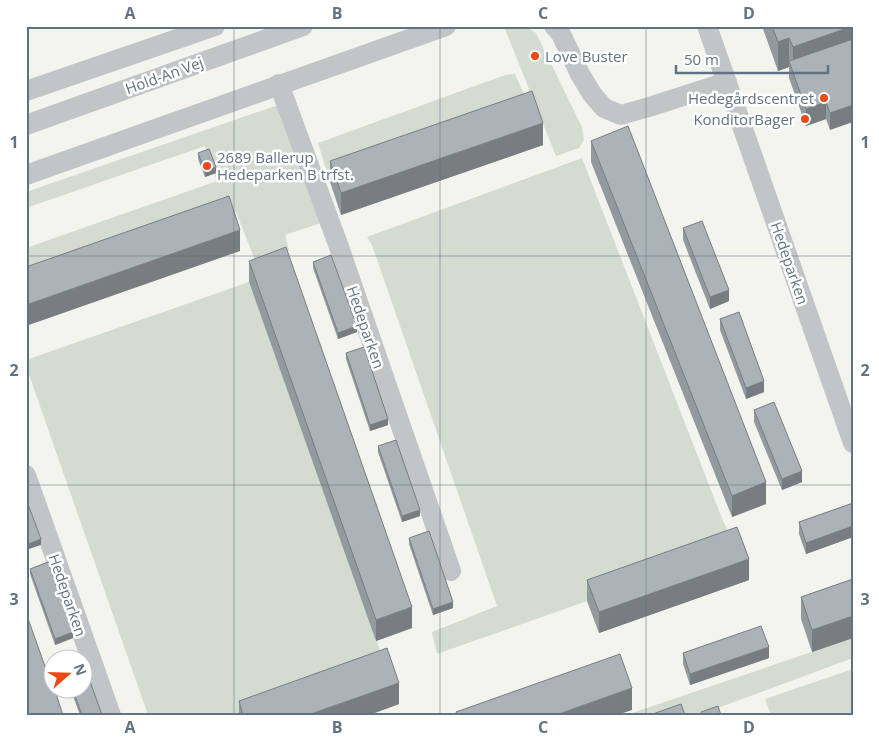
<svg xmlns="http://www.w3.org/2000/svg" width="879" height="741" font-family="'Open Sans',sans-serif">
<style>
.green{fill:#d4dbd0}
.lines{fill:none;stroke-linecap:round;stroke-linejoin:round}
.minor{stroke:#c1c5c8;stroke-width:20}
.wall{fill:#939a9e}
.shaded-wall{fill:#787d81}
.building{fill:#abb3b8;stroke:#787d81}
.grid{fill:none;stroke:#617382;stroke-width:1;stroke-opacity:0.55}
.poi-dot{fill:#ed4916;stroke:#fff;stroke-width:2}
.labels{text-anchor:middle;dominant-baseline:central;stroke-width:5;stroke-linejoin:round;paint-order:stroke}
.poi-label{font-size:15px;fill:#617382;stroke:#fff;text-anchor:start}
.street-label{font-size:15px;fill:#617382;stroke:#fff}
.neatline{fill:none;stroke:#617382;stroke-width:2}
.grid-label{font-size:16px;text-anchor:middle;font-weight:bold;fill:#617382}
</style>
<rect width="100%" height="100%" fill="#f4f4ef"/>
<g class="green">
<polygon points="515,26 525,26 536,33 582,127 584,140 579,148 556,156 505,29"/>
<polygon points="515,74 532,112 330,182 318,143 505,75"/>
<polygon points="278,105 321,223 285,235 289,250 255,260 236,212 229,217 26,288 26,248 217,181 205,146 26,208 26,192"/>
<polygon points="582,158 723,521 737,548 437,654 432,632 497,606 372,245 367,237"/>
<polygon points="249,282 387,670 261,715 148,715 26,366 26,360"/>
<polygon points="853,638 853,658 699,715 626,715"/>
<polygon points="853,669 853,715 771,715 765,699"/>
</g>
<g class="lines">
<g class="minor">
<polyline points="554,26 561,34 580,74 592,94 604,108 621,115 649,107 727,82"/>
<polyline points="707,26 853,443"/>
<polyline points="279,84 339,247 451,571"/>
<polyline points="26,91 215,26"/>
<polyline points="26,125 303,26"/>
<polyline points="26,175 446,26"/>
<polyline points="26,475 111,715"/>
</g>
</g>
<g class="wall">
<polygon points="762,26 853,26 830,130 826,119 806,126 789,78 789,67 778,71"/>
<polygon points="591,141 766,504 732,517 591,162"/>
<polygon points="543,145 341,215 330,182 330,161"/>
<polygon points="198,153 216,173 205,177 198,159"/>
<polygon points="683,228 729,301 710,309 683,240"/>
<polygon points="249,261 412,628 376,641 249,282"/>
<polygon points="313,262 357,332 338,339 313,268"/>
<polygon points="720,319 764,392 746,399 720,330"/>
<polygon points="346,353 388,425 370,431 346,359"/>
<polygon points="754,410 802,482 782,490 754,422"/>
<polygon points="378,446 420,516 402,522 378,452"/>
<polygon points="853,503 853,537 806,554 799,534 799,522"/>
<polygon points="409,538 453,608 433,615 409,544"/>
<polygon points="30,569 73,638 55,645 30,574"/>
<polygon points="853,579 853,638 812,652 801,619 801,597"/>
<polygon points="587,580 749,580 599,633 587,601"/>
<polygon points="683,653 769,658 690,685 683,664"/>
<polygon points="70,688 82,688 102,715 80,715"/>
<polygon points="239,701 399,704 369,715 239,715"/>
</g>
<g class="shaded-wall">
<polygon points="853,26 853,55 793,72 793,47"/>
<polygon points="789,38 789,67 778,71 778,42"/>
<polygon points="826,102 826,119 806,126 806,109"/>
<polygon points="853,105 853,122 830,130 830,113"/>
<polygon points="543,123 543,145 341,215 341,193"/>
<polygon points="216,167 216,173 205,177 205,171"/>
<polygon points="240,230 240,251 26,326 26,305"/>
<polygon points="729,290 729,301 710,309 710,297"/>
<polygon points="357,326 357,332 338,339 338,333"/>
<polygon points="764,381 764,392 746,399 746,388"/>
<polygon points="388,419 388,425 370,431 370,425"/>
<polygon points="802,471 802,482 782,490 782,479"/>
<polygon points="766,482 766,504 732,517 732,496"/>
<polygon points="420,510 420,516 402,522 402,516"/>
<polygon points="853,526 853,537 806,554 806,543"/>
<polygon points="41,539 41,545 26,550 26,545"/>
<polygon points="749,559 749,580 599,633 599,612"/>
<polygon points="453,602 453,608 433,615 433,609"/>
<polygon points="412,607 412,628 376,641 376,620"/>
<polygon points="853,616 853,638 812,652 812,630"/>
<polygon points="73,632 73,638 55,645 55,639"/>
<polygon points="769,647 769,658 690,685 690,674"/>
<polygon points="399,683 399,704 369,715 308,715"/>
<polygon points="632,688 632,710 617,715 556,715"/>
</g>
<g class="building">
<polygon points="772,26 853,26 793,47 789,38 778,42"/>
<polygon points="853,39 853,105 830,113 826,102 806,109 789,61"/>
<polygon points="532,91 543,123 341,193 330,161"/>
<polygon points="628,126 766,482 732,496 591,141"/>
<polygon points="209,149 216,167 205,171 198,153"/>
<polygon points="229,196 240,230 26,305 26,267"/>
<polygon points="702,221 729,290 710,297 683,228"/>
<polygon points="286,247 412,607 376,620 249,261"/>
<polygon points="331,255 357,326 338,333 313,262"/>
<polygon points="739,312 764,381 746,388 720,319"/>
<polygon points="364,347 388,419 370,425 346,353"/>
<polygon points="774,402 802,471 782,479 754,410"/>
<polygon points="396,440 420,510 402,516 378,446"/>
<polygon points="26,499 41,539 26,545"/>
<polygon points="853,503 853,526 806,543 799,522"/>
<polygon points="737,527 749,559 599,612 587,580"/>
<polygon points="429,531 453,602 433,609 409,538"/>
<polygon points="48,562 73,632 55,639 30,569"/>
<polygon points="853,579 853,616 812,630 801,597"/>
<polygon points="26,613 52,686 52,688 54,688 63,715 26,715"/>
<polygon points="761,626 769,647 690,674 683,653"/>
<polygon points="387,648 399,683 308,715 243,715 239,701"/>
<polygon points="80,654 82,658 67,658"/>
<polygon points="620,654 632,688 556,715 457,715 456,712"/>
<polygon points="82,659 102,715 82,715 72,688 82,688"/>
<polygon points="681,704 685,715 650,715"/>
<polygon points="718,706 721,715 702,715 701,712"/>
</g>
<path class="grid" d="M 234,26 L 234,715M 440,26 L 440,715M 646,26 L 646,715M 26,256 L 853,256M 26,485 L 853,485"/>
<g class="poi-dot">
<circle cx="535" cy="56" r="5"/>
<circle cx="824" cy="98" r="5"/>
<circle cx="805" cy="119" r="5"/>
<circle cx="207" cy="166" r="5"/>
</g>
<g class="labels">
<g class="poi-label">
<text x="545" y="56">Love Buster</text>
<text x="814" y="98" text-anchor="end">Hedegårdscentret</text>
<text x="795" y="119" text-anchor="end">KonditorBager</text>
<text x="217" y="157">2689 Ballerup<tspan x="217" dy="17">Hedeparken B trfst.</tspan></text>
</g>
<g class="street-label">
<text transform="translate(164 75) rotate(-20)">Hold-An Vej</text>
<text transform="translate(790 263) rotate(71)">Hedeparken</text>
<text transform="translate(366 327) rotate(71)">Hedeparken</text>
<text transform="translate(68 595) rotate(71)">Hedeparken</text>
</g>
</g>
<rect width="879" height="741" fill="none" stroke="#ffffff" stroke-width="55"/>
<g transform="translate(68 674) rotate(70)"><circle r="24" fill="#ffffff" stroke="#c0c7cd"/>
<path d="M0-4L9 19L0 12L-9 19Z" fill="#ed4916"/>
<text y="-8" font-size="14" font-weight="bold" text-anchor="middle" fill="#617382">N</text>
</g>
<path d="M676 65v8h152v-8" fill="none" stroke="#617382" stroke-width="2.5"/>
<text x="684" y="65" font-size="15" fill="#617382" stroke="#ffffff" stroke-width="4" paint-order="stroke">50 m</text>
<rect x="28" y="28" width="824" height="686" class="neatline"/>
<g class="grid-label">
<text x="130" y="19">A</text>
<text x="337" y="19">B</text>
<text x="543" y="19">C</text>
<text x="749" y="19">D</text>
<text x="14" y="148">1</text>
<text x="865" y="148">1</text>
<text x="14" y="376">2</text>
<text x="865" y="376">2</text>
<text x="14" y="605">3</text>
<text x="865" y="605">3</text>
<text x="130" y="733">A</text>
<text x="337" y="733">B</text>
<text x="543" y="733">C</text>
<text x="749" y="733">D</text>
</g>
</svg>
